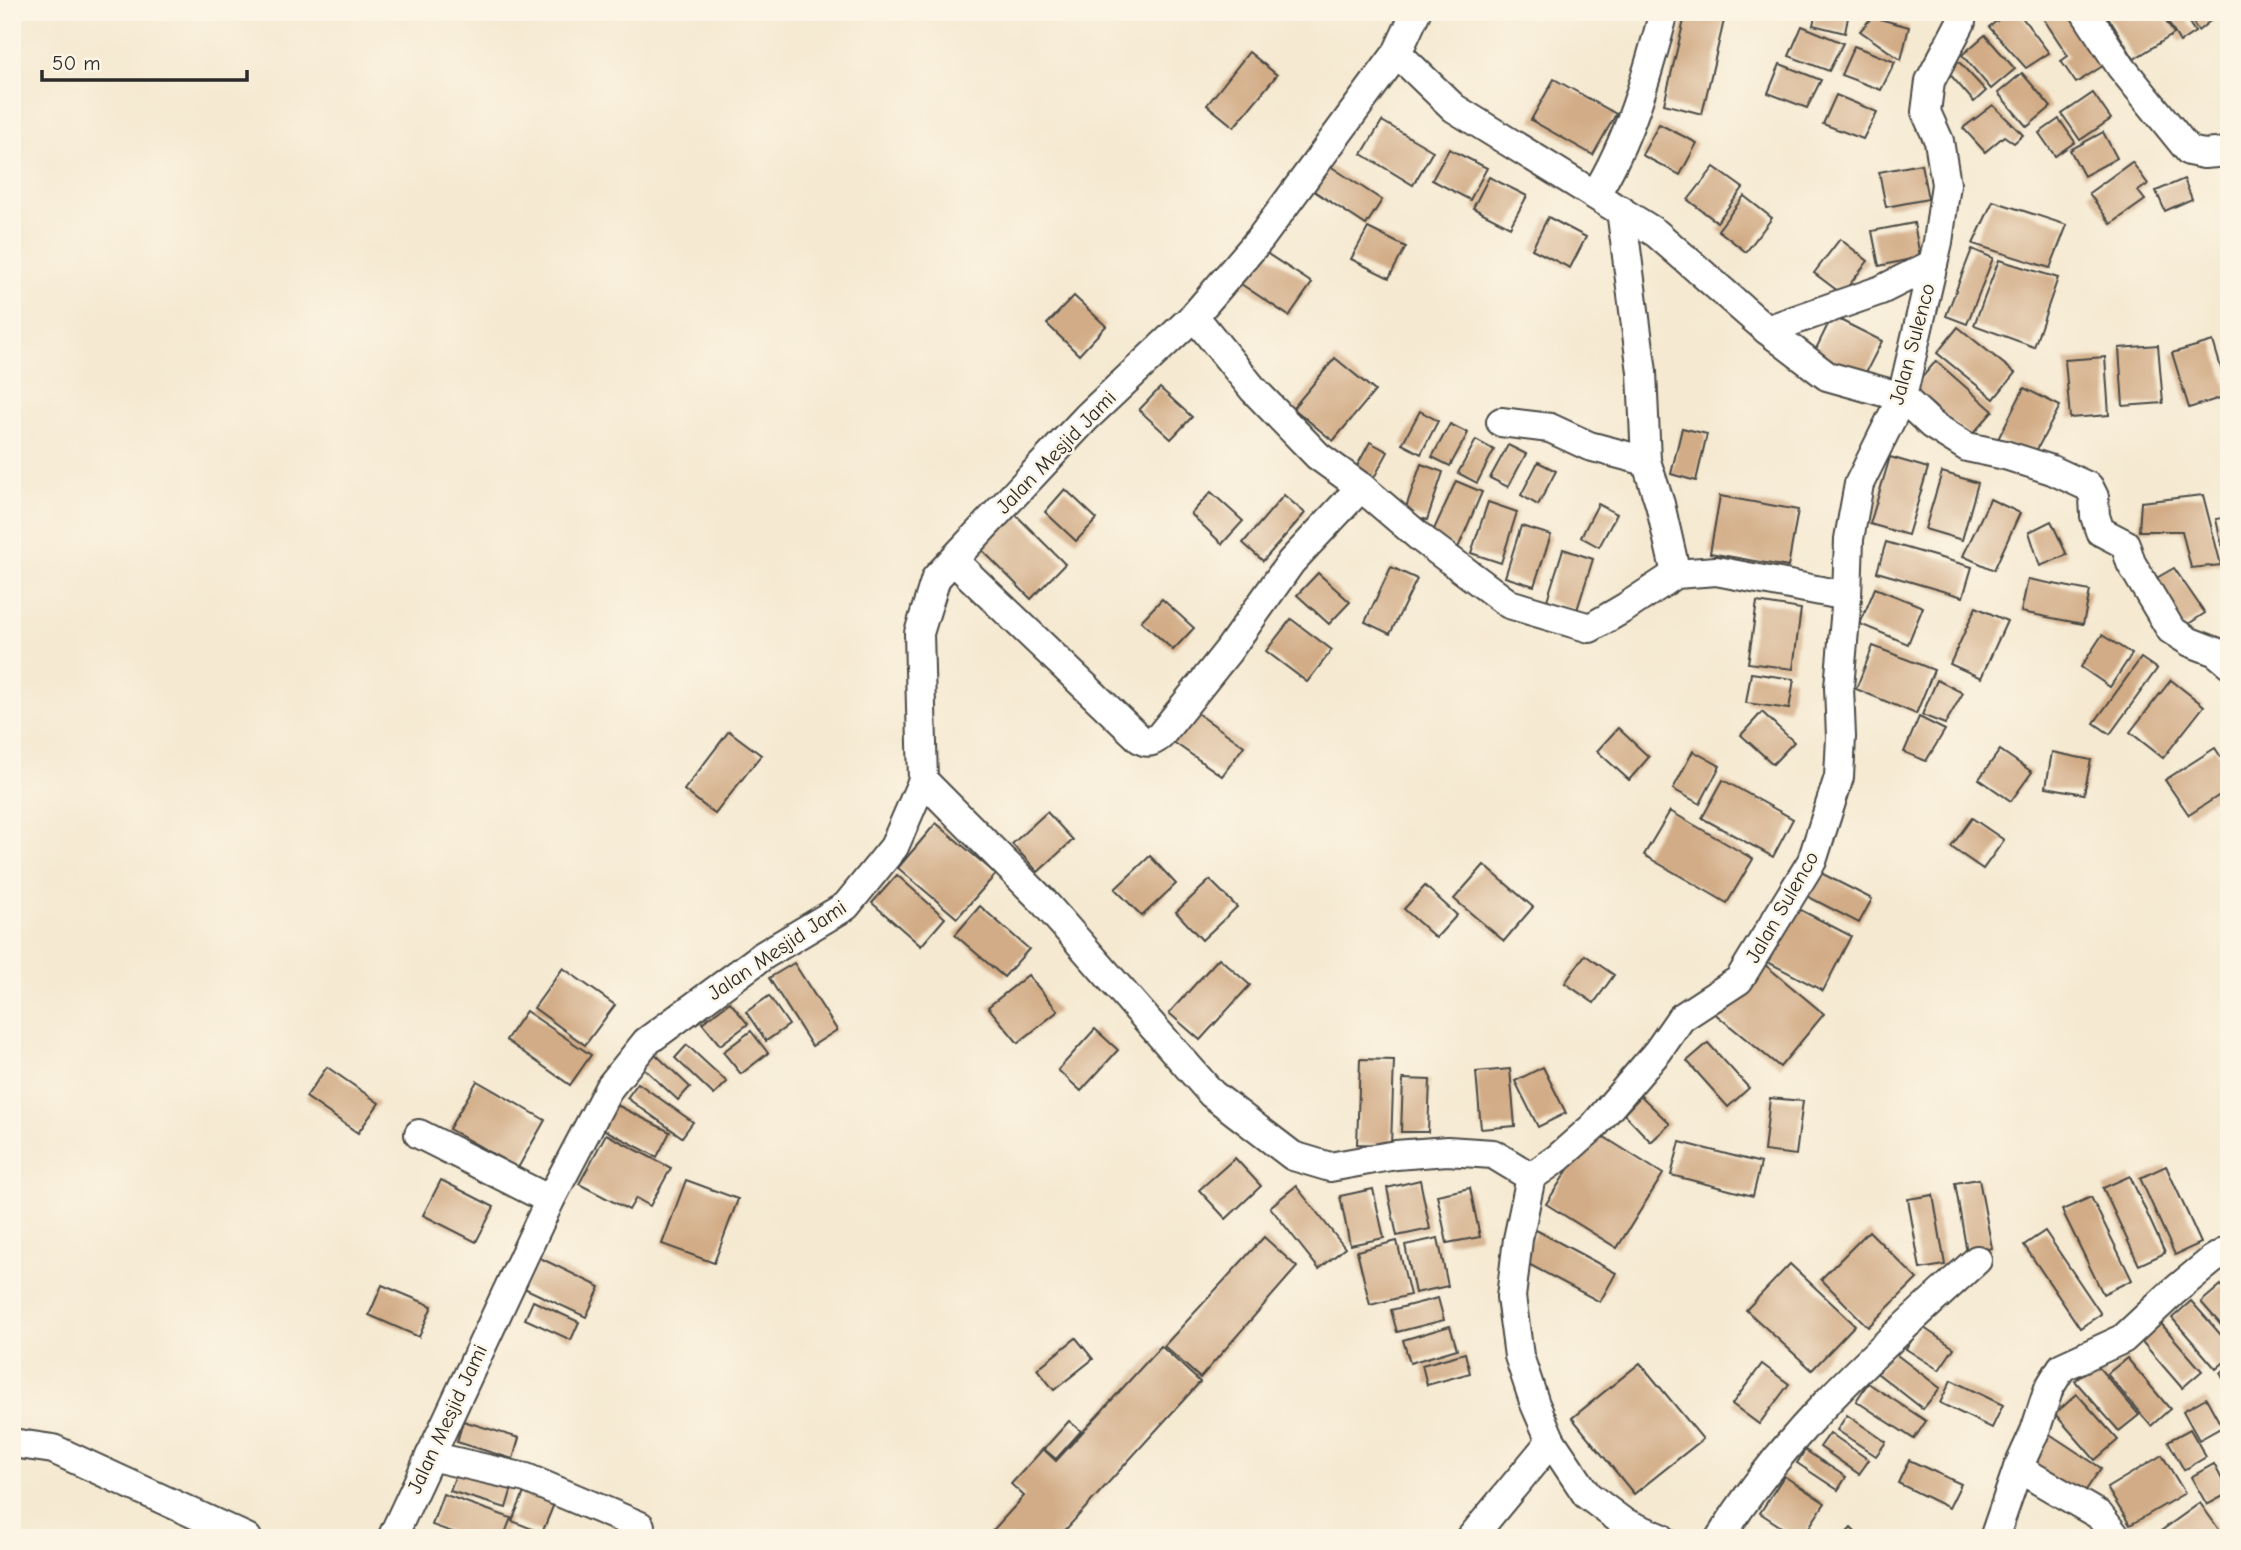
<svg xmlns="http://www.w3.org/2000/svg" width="2241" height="1550" font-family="'Comic Neue',sans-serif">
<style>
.building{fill:#d2ac86}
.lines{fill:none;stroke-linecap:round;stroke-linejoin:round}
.street-casing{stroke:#494844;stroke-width:32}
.street{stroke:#fff;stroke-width:28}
.labels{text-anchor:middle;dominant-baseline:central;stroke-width:5;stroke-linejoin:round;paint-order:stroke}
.street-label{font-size:21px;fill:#2b2b2b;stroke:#fcf5e5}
</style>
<rect width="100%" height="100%" fill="#fcf5e5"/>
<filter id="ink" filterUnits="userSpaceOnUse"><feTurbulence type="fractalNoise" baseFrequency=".0143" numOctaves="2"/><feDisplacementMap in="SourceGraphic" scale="14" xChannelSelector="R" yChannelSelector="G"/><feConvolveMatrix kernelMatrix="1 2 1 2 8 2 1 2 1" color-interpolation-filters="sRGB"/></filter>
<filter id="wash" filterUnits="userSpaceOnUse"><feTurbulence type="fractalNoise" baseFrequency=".00686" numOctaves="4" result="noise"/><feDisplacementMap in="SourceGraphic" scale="28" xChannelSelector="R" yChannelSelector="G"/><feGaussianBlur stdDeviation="1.57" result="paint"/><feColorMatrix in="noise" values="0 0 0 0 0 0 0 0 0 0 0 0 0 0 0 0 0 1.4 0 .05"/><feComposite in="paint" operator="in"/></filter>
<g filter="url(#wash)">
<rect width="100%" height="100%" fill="#f5e9d1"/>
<g id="blocks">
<g class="building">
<polygon points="1686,12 1726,12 1702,114 1664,104"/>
<polygon points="1816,12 1849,12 1845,33 1813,25"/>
<polygon points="2009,12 2018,12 2049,53 2026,68 1989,27"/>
<polygon points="2053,12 2077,12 2109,62 2076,83 2061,61 2068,56 2043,18"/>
<polygon points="2105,12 2160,12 2174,34 2134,59"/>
<polygon points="2162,12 2182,12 2195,32 2180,42"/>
<polygon points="2187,12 2221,12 2198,31"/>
<polygon points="1872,17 1909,27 1901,60 1860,31"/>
<polygon points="1802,26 1843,43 1829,71 1789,56"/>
<polygon points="1985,35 2015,69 1991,89 1962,55"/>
<polygon points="1854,46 1895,62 1881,90 1841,75"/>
<polygon points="1249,52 1277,75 1234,127 1207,105"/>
<polygon points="1959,62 1986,91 1974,102 1947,71"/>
<polygon points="1780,64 1821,80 1807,108 1768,93"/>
<polygon points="2022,73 2051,107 2027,127 1998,93"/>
<polygon points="1554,79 1616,114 1593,155 1531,120"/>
<polygon points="2093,93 2111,119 2080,140 2062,114"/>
<polygon points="1836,95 1877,112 1863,139 1823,124"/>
<polygon points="1993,105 2023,135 2014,143 2004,136 1985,152 1963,128"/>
<polygon points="2059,119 2075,142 2055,156 2039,133"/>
<polygon points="1382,121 1433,151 1413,185 1362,154"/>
<polygon points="1659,124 1697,143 1680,175 1642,155"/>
<polygon points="2103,132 2117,158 2084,176 2070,150"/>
<polygon points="1449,149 1487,168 1470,200 1432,180"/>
<polygon points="2132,162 2148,184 2138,191 2145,200 2111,224 2089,193"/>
<polygon points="1921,164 1928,199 1886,207 1879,172"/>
<polygon points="1330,166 1382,200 1366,225 1314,191"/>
<polygon points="1714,167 1743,188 1717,222 1688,200"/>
<polygon points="1489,177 1527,196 1510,227 1473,208"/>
<polygon points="2184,179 2192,199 2165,211 2156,191"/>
<polygon points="1744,196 1772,218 1746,252 1718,230"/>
<polygon points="1993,201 2067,225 2050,268 1973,244"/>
<polygon points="1548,217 1586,237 1570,268 1532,249"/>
<polygon points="1914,223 1920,257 1879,266 1872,231"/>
<polygon points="1368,228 1406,247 1389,278 1351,259"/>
<polygon points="1840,239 1868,261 1842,294 1814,273"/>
<polygon points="1257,247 1312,283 1289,316 1235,280"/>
<polygon points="1972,249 1993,258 1967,324 1946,316"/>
<polygon points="1999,260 2058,278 2034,347 1974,325"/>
<polygon points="1074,296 1106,326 1079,355 1047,324"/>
<polygon points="1832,316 1882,341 1863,378 1814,353"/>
<polygon points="1958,327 2015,373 1994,399 1937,353"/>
<polygon points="2213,341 2229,395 2189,408 2172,353"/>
<polygon points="2158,345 2163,403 2123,406 2119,348"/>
<polygon points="2105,357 2109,415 2070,418 2065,360"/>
<polygon points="1335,358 1375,391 1333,441 1293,408"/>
<polygon points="1936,361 1993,411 1970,437 1913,388"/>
<polygon points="1160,388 1192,417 1171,439 1139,410"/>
<polygon points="2024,388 2060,406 2033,457 1998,439"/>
<polygon points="1420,411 1438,421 1421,454 1402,444"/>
<polygon points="1450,424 1468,433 1450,466 1432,457"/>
<polygon points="1682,428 1707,434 1696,481 1671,474"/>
<polygon points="1476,440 1494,450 1477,483 1458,473"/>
<polygon points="1370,442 1388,452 1370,485 1352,475"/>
<polygon points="1508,445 1526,454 1508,487 1490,478"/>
<polygon points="1890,457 1928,468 1908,535 1870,524"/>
<polygon points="1538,462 1556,471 1538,505 1521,495"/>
<polygon points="1421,464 1443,472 1427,520 1404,513"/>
<polygon points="1942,472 1978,483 1962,540 1925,529"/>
<polygon points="1456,481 1482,492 1458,548 1431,536"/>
<polygon points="1065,489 1097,519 1076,541 1045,512"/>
<polygon points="1211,492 1243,521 1222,544 1191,514"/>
<polygon points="1284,495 1305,513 1263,561 1243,543"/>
<polygon points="2203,495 2221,565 2191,568 2182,531 2139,531 2141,502"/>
<polygon points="1720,496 1798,510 1788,567 1710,553"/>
<polygon points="1990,499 2020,513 1994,570 1963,556"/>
<polygon points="1488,502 1517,512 1501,563 1471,553"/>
<polygon points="1598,504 1617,514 1599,547 1581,537"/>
<polygon points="1014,513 1065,564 1031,599 979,547"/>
<polygon points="2229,517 2229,574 2228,574 2216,519"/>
<polygon points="2051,521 2067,555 2040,566 2029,532"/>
<polygon points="1521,526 1551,535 1534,586 1505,577"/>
<polygon points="1886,542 1972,567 1963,597 1877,572"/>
<polygon points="1563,549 1593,559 1577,610 1547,600"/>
<polygon points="1391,567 1417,579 1390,634 1365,622"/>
<polygon points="2174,568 2205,613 2184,627 2148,583"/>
<polygon points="1318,573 1350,602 1329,624 1297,595"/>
<polygon points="2028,579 2090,591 2083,624 2021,612"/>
<polygon points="1875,588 1923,607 1908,644 1860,624"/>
<polygon points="1162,599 1194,628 1173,650 1141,621"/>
<polygon points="1757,602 1801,609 1793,669 1748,663"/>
<polygon points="1976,607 2007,621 1981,678 1950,664"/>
<polygon points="1291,619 1332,650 1307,682 1266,651"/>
<polygon points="2102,635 2132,654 2110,687 2081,667"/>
<polygon points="1873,646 1934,670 1916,714 1856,689"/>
<polygon points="2141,658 2157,669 2110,734 2094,723"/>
<polygon points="1751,673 1794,679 1789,709 1746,703"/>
<polygon points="1937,680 1963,693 1945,724 1922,715"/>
<polygon points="2171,680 2204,706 2163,758 2130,732"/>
<polygon points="1194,711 1244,746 1222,776 1172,741"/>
<polygon points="1762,712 1794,742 1773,764 1741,735"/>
<polygon points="1919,717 1945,730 1926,761 1904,752"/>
<polygon points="1618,728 1649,757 1629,780 1597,751"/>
<polygon points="729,731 761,755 715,814 684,790"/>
<polygon points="2215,748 2229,769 2229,789 2189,815 2165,780"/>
<polygon points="2000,750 2032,772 2011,801 1979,779"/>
<polygon points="1693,751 1720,766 1700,804 1673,789"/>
<polygon points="2052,752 2091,760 2084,794 2046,787"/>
<polygon points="1723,780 1793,819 1773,857 1702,818"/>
<polygon points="1670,811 1753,859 1727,903 1644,855"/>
<polygon points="1047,812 1073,840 1038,872 1012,844"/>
<polygon points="1972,818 2004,840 1983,869 1951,847"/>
<polygon points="936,823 996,874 957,918 898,868"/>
<polygon points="1150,856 1176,884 1142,916 1115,889"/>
<polygon points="1484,865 1533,907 1504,941 1454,899"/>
<polygon points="1813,869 1872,899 1859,923 1801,893"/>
<polygon points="897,875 945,918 921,946 872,903"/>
<polygon points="1210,880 1237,907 1202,940 1176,912"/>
<polygon points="1425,886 1457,915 1436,938 1404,909"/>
<polygon points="980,906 1029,949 1004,977 955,935"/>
<polygon points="1793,906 1851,936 1823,991 1764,960"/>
<polygon points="1585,955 1614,975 1594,1003 1565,983"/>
<polygon points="1219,958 1250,985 1200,1040 1169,1013"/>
<polygon points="1758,959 1824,1014 1780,1067 1713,1012"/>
<polygon points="794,963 837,1030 812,1046 769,978"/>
<polygon points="563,968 615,1005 585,1045 534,1008"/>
<polygon points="1028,975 1058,1011 1018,1043 988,1007"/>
<polygon points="769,996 789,1025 766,1041 746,1012"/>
<polygon points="730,1002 748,1024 720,1045 702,1023"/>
<polygon points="526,1011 591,1055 570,1085 506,1040"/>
<polygon points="1095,1029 1118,1050 1081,1091 1058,1070"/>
<polygon points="751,1031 768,1053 741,1074 723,1052"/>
<polygon points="1708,1043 1749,1088 1728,1107 1687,1061"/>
<polygon points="687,1045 727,1082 714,1095 675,1058"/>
<polygon points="651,1050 690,1087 678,1100 638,1063"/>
<polygon points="1360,1059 1394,1060 1391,1145 1357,1144"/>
<polygon points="327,1067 379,1103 358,1133 306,1097"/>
<polygon points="1543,1067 1566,1113 1538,1127 1515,1081"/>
<polygon points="1510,1069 1515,1126 1481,1129 1476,1072"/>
<polygon points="1403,1079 1430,1080 1428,1132 1401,1132"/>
<polygon points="477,1081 545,1120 518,1168 449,1129"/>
<polygon points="638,1083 693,1122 682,1137 627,1098"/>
<polygon points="1641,1096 1670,1124 1651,1142 1624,1114"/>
<polygon points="1770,1098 1803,1101 1796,1155 1764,1151"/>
<polygon points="609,1101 670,1132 657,1157 597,1126"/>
<polygon points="1593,1130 1663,1174 1617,1248 1546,1204"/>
<polygon points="606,1134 671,1168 650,1206 636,1198 629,1210 579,1184"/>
<polygon points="1680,1142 1761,1163 1753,1196 1671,1175"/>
<polygon points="1235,1158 1261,1186 1226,1219 1199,1190"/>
<polygon points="2166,1166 2201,1243 2175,1255 2140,1178"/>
<polygon points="2130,1176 2165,1253 2139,1265 2103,1188"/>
<polygon points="1979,1179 1992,1248 1967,1253 1955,1183"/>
<polygon points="441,1180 494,1207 476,1242 423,1215"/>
<polygon points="686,1180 738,1199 714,1263 662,1244"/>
<polygon points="1420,1180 1430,1229 1397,1236 1387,1188"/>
<polygon points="1296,1186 1345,1248 1319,1269 1270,1207"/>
<polygon points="1470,1188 1480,1237 1447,1243 1437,1195"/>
<polygon points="1373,1189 1384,1238 1350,1245 1340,1196"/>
<polygon points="1933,1195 1945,1265 1920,1269 1908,1199"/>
<polygon points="2091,1197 2132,1280 2103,1294 2062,1210"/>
<polygon points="1536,1230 1616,1273 1600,1302 1521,1260"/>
<polygon points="1869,1231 1917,1279 1868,1327 1821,1279"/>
<polygon points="2045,1231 2101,1314 2080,1328 2024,1245"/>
<polygon points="1264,1237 1297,1267 1200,1378 1164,1346"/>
<polygon points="1438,1238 1448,1286 1415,1293 1405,1245"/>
<polygon points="1397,1241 1410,1295 1370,1305 1357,1251"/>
<polygon points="538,1257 600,1287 586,1317 524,1288"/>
<polygon points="1790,1264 1855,1325 1812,1370 1746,1310"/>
<polygon points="382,1285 432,1306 419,1337 369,1315"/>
<polygon points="2221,1285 2229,1294 2229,1334 2201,1302"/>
<polygon points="1438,1298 1444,1320 1397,1332 1391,1310"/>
<polygon points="533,1301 579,1322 571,1340 525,1319"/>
<polygon points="2191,1301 2229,1344 2229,1358 2216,1369 2172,1318"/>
<polygon points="2158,1320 2202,1371 2182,1388 2138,1337"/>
<polygon points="1450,1326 1457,1349 1410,1363 1403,1340"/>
<polygon points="1921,1326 1954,1348 1939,1370 1906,1349"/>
<polygon points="1076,1338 1093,1359 1054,1390 1037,1369"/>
<polygon points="1161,1346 1200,1382 1058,1538 986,1538 1024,1496 1011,1484 1043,1449 1056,1461"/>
<polygon points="1893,1352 1940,1388 1923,1409 1877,1373"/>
<polygon points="1465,1353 1470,1373 1427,1385 1422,1365"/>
<polygon points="2127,1358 2170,1409 2151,1426 2107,1374"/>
<polygon points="1640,1363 1703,1439 1634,1494 1572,1418"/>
<polygon points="2095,1363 2139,1415 2119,1431 2075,1381"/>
<polygon points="1762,1364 1789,1384 1759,1424 1732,1404"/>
<polygon points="2229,1368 2229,1389 2220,1373"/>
<polygon points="1951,1380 2003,1405 1992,1428 1940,1403"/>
<polygon points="1868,1383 1926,1421 1914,1439 1856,1401"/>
<polygon points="2077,1394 2118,1440 2095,1460 2055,1414"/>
<polygon points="2206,1398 2222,1427 2199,1440 2183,1411"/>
<polygon points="1847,1415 1886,1442 1876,1456 1837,1430"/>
<polygon points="463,1421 519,1438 513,1459 457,1442"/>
<polygon points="1069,1421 1081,1431 1056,1459 1044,1449"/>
<polygon points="2190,1429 2206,1457 2184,1470 2168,1441"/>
<polygon points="1830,1433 1869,1460 1859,1474 1820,1447"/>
<polygon points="2048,1433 2101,1468 2080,1499 2027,1465"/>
<polygon points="1805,1450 1846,1477 1838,1490 1797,1463"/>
<polygon points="2162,1455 2185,1493 2130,1525 2107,1488"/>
<polygon points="1909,1460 1961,1484 1949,1508 1898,1483"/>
<polygon points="2214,1464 2229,1493 2207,1505 2191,1477"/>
<polygon points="457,1471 512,1488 506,1508 450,1491"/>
<polygon points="1784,1476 1825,1503 1802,1538 1798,1538 1760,1513"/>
<polygon points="526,1488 556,1499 542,1533 512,1521"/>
<polygon points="443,1494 511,1518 503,1538 469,1538 432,1525"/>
<polygon points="2200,1503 2225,1538 2151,1538"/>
<polygon points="1851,1528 1861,1538 1842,1538"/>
</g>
</g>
</g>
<g filter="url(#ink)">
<use href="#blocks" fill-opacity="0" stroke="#494844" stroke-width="2"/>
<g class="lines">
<g class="street-casing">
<g id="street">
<polyline points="2085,12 2121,67 2189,151 2204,154 2229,152"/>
<polyline points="1397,53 1454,108 1656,233 1767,330 1827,376 1902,397 1932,425 1967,447 2005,455 2052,470 2089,487 2094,497 2095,516 2100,531 2125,544 2131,563 2171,630 2190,642 2216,652 2229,663"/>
<path d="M 1595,195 C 1630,139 1647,75 1664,12"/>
<polyline points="1621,210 1642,372 1646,461 1660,504 1676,574"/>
<polyline points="1194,316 1253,389 1318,456 1361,487 1422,539 1509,604 1590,628 1626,607 1676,574 1716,571 1847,596"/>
<polyline points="1767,330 1881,290 1933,264"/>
<polyline points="1501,422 1550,428 1589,446 1646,461"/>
<path d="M 953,560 L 1140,739 C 1148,744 1152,742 1160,736 L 1228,651 L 1291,562 L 1361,487"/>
<polyline points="923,780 1042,900 1212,1094 1293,1156 1330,1167 1396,1155 1447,1151 1493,1154 1531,1177"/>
<polyline points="419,1134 550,1200"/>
<polyline points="12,1443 53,1449 247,1538"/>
<polyline points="430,1456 526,1478 640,1526"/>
<polyline points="2018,1468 2099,1515 2117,1538"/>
<polyline points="392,1538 550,1200 609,1088 646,1042 764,955 846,906 894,847 923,780 919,633 936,578 1087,417 1194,316 1260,239 1397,53 1416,12"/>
<polyline points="1471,1538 1551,1441"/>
<polyline points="1661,1538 1623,1522 1587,1495 1551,1441 1535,1404 1519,1356 1511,1297 1518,1239 1531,1177 1558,1158 1593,1127 1658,1051 1681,1018 1739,980 1812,861 1839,777 1841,737 1839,687 1847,596 1849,539 1859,484 1902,397 1938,242 1946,184 1939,141 1926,112 1930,81 1961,22"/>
<path d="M 1720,1538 C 1788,1428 1883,1346 1977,1260"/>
<polyline points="1994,1538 2018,1468 2035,1431 2049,1388 2062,1367 2123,1339 2172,1293 2212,1260 2229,1250"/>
</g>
</g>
<use href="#street" class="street"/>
</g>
</g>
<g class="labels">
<g class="street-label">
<text transform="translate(1912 344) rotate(-75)">Jalan Sulenco</text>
<text transform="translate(1056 452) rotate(-46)">Jalan Mesjid Jami</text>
<text transform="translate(1782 907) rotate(-60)">Jalan Sulenco</text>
<text transform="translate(777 950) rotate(-34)">Jalan Mesjid Jami</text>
<text transform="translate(447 1419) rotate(-65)">Jalan Mesjid Jami</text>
</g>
</g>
<rect width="2241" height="1550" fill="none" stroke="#fcf5e5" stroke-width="42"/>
<path d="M42 70v10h205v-10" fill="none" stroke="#2b2b2b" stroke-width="3.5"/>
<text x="52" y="70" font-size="21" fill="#2b2b2b" stroke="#fcf5e5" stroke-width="5" paint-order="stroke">50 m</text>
</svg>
